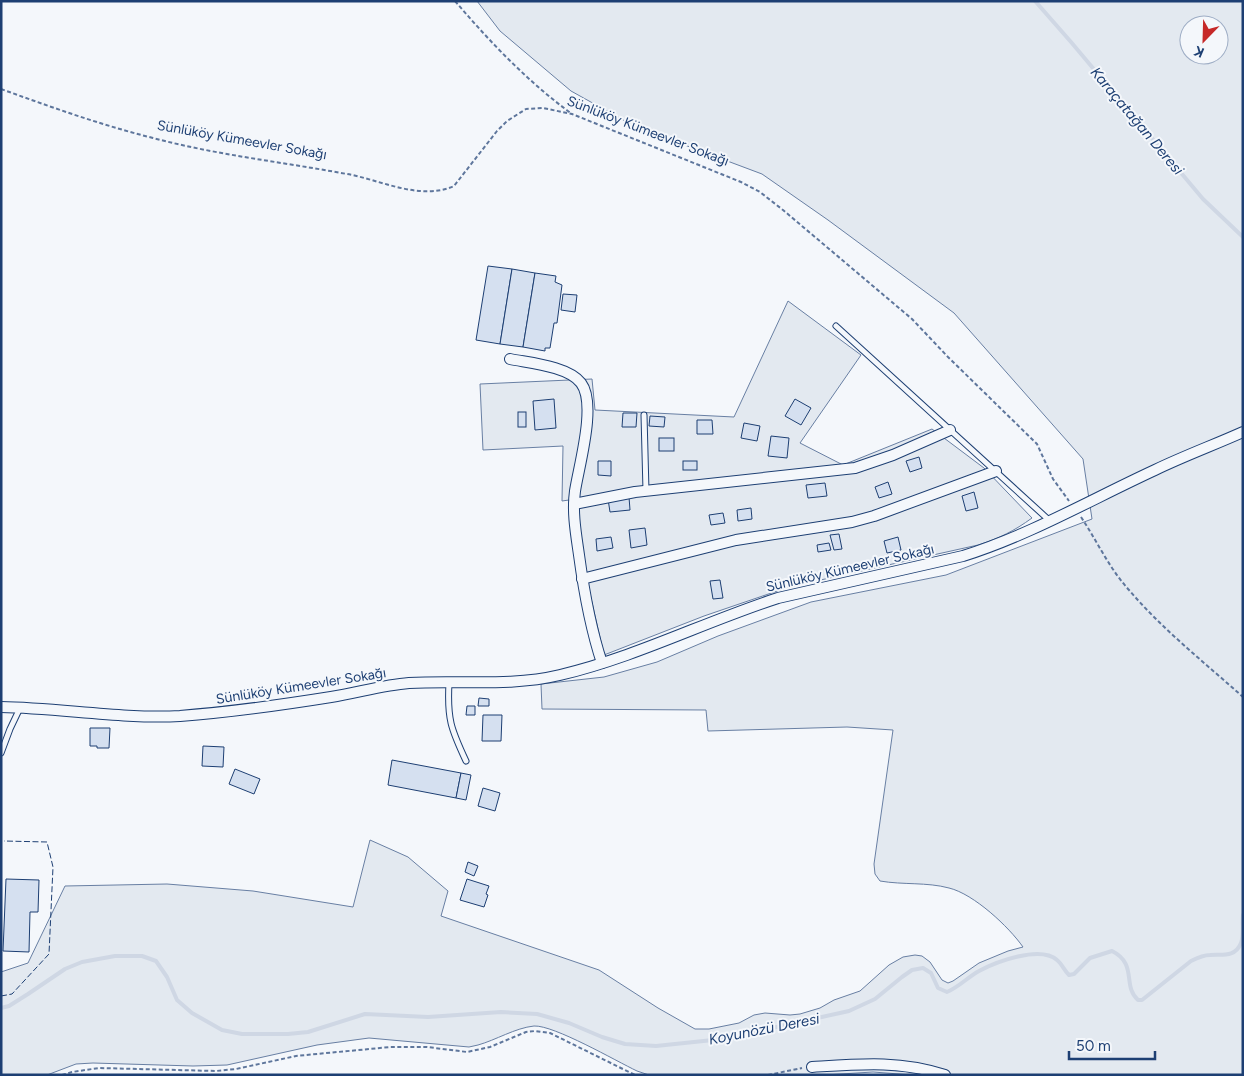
<svg xmlns="http://www.w3.org/2000/svg" width="1244" height="1076" font-family="Figtree,sans-serif">
<style>
.green{fill:#e3e9f0;stroke:#687fa3;fill-rule:evenodd}
.lines{fill:none;stroke-linecap:round;stroke-linejoin:round}
.stream{stroke:#cfd7e4;stroke-width:4}
.building{fill:#d5e0f0;stroke:#1d3f73}
.service-casing{stroke:#1d3f73;stroke-width:7}
.minor-casing{stroke:#1d3f73;stroke-width:12}
.path{stroke:#5e769c;stroke-width:2;stroke-dasharray:4 2.5;stroke-linecap:butt}
.service{stroke:#f4f7fb;stroke-width:5}
.minor{stroke:#f4f7fb;stroke-width:10}
.fence{stroke:#1d3f73;stroke-width:1;stroke-dasharray:6 2.5;stroke-linecap:butt}
.labels{text-anchor:middle;dominant-baseline:central;stroke-width:4;stroke-linejoin:round;paint-order:stroke}
.street-label{font-size:14px;fill:#1d3f73;stroke:#f4f7fb}
.water-label{font-size:15px;font-style:italic;fill:#1d3f73;stroke:#f4f7fb}
</style>
<rect width="100%" height="100%" fill="#f4f7fb"/>
<g class="green">
<path d="M 477,1 L 1243,1 L 1243,1075 L 912,1075 L 873,1072 L 825,1075 L 649,1075 L 637,1071 C 616,1061 554,1025 534,1026 C 515,1028 496,1040 478,1045 L 469,1047 L 369,1038 L 317,1045 L 227,1065 L 193,1066 L 93,1063 L 76,1064 L 47,1075 L 1,1075 L 1,972 L 28,963 L 65,886 L 167,884 L 253,891 L 353,907 L 370,840 L 408,857 L 448,891 L 441,916 L 599,970 L 658,1008 L 695,1029 L 709,1029 L 739,1023 L 754,1015 L 765,1013 L 790,1015 L 800,1014 L 820,1008 L 834,1000 L 860,991 L 889,965 L 903,957 L 915,955 L 922,956 L 930,962 L 942,980 L 948,983 L 953,981 L 979,963 L 1008,951 L 1023,947 C 1009,927 974,894 949,888 C 927,882 903,885 880,881 L 875,874 L 874,864 L 893,730 L 847,727 L 708,731 L 706,710 L 542,709 L 541,684 L 604,677 L 657,662 L 718,636 L 811,602 L 946,575 L 1092,519 L 1083,459 L 954,313 L 828,220 L 762,174 L 634,126 L 571,91 L 500,31 ZM 1189,25 L 1219,25 L 1219,55 L 1189,55 Z"/>
<path d="M 788,301 L 861,355 L 800,443 L 843,465 L 932,429 L 984,468 L 1032,518 C 1014,531 1000,538 978,545 L 789,587 L 704,616 L 604,655 L 588,585 L 576,499 L 562,501 L 563,446 L 483,450 L 480,384 L 592,379 L 595,410 L 734,417 Z"/>
</g>
<g class="lines">
<g class="stream">
<polyline points="1035,1 1071,42 1203,199 1243,237"/>
<path d="M 1,1008 L 9,1006 L 28,994 L 65,969 L 82,962 L 115,956 L 142,956 L 156,961 L 167,977 L 177,1000 L 192,1013 L 222,1030 L 242,1034 L 288,1034 L 308,1032 L 365,1014 L 428,1017 L 501,1012 L 537,1014 L 569,1023 L 602,1037 L 625,1044 L 656,1046 L 732,1038 L 772,1028 L 849,1011 L 875,999 L 902,977 L 912,970 L 923,968 L 931,973 L 938,988 L 947,992 C 959,987 968,977 979,971 C 996,962 1040,945 1057,960 C 1062,964 1064,970 1069,975 L 1074,974 L 1090,958 L 1112,951 C 1138,964 1122,986 1138,1000 L 1142,1000 L 1191,961 C 1197,958 1203,955 1210,955 C 1222,954 1235,958 1241,943 C 1244,936 1242,923 1243,915"/>
</g>
</g>
<g class="building">
<polygon points="488,266 512,269 500,344 476,340"/>
<polygon points="512,269 535,273 523,347 500,344"/>
<polygon points="535,273 556,276 555,282 562,285 557,323 554,323 550,348 545,348 545,351 523,347"/>
<polygon points="563,294 577,295 575,312 561,310"/>
<polygon points="554,399 556,428 535,430 533,401"/>
<polygon points="795,399 811,408 801,425 785,416"/>
<rect x="518" y="412" width="8" height="15"/>
<polygon points="623,413 637,413 636,427 622,427"/>
<polygon points="650,416 665,417 664,427 649,426"/>
<polygon points="697,420 712,420 713,434 697,434"/>
<polygon points="744,423 760,426 757,441 741,438"/>
<polygon points="771,436 789,438 787,458 768,456"/>
<rect x="659" y="438" width="15" height="13"/>
<polygon points="919,457 922,468 910,472 906,461"/>
<polygon points="598,461 611,461 611,476 598,475"/>
<rect x="683" y="461" width="14" height="9"/>
<polygon points="888,482 892,494 879,498 875,487"/>
<polygon points="825,483 827,496 808,498 806,485"/>
<polygon points="974,492 978,508 966,511 962,496"/>
<polygon points="629,497 630,510 610,512 608,499"/>
<polygon points="751,508 752,519 738,521 737,510"/>
<polygon points="723,513 725,523 711,525 709,515"/>
<polygon points="645,528 647,545 631,548 629,530"/>
<polygon points="839,534 842,549 834,550 830,535"/>
<polygon points="611,537 613,548 597,551 596,539"/>
<polygon points="898,537 901,550 887,553 884,541"/>
<polygon points="829,543 831,550 818,552 817,545"/>
<polygon points="720,580 723,598 713,599 710,581"/>
<polygon points="479,698 489,699 489,706 478,706"/>
<polygon points="467,706 475,706 475,715 466,715"/>
<polygon points="483,715 502,715 501,741 482,741"/>
<polygon points="90,728 110,728 109,748 97,748 97,746 90,746"/>
<polygon points="203,746 224,747 223,767 202,766"/>
<polygon points="392,760 461,773 456,798 388,785"/>
<polygon points="235,769 260,779 254,794 229,784"/>
<polygon points="461,773 471,775 466,800 456,798"/>
<polygon points="483,788 500,793 495,811 478,806"/>
<polygon points="468,862 478,866 474,876 465,872"/>
<polygon points="6,879 39,880 38,912 30,912 29,952 3,951"/>
<polygon points="467,879 489,886 486,894 488,895 484,907 460,900"/>
</g>
<g class="lines">
<g class="service-casing">
<g id="service">
<polyline points="836,326 1050,521"/>
<polyline points="644,415 646,491"/>
<path d="M 449,683 C 447,719 451,729 466,761"/>
<polyline points="1,753 10,729 20,708"/>
</g>
</g>
<g class="minor-casing">
<g id="minor">
<path d="M 510,359 C 529,363 568,366 581,383 C 597,404 579,465 575,491 C 572,512 576,534 579,555 C 584,592 590,627 602,663"/>
<polyline points="574,504 635,492 855,468 893,455 950,430"/>
<polyline points="582,579 736,540 852,522 874,516 996,471"/>
<path d="M 1,707 C 61,708 121,719 180,716 C 231,712 281,705 331,697 C 357,693 383,685 409,683 C 460,680 510,687 560,675 C 636,657 704,622 778,598 L 963,556 C 1030,535 1092,499 1155,470 C 1184,456 1214,445 1243,432"/>
<path d="M 812,1067 C 859,1064 900,1060 945,1075"/>
</g>
</g>
<g class="path">
<path d="M 455,1 C 490,42 528,82 572,114"/>
<path d="M 1,89 C 51,107 101,125 153,138 C 217,155 282,162 347,174 C 381,180 420,201 454,186 L 497,131 L 507,121 L 526,109 L 543,108 L 572,114 L 741,182 L 760,192 L 783,210 L 912,319 L 948,357 L 1037,444 L 1053,479 L 1069,501"/>
<path d="M 1081,517 C 1097,541 1109,568 1129,590 C 1162,629 1205,663 1243,697"/>
<polyline points="62,1075 72,1072 99,1068 216,1071 236,1069 296,1056 390,1047 427,1047 467,1052 490,1047 526,1032 535,1031 550,1033 635,1075"/>
<polyline points="768,1075 802,1068"/>
</g>
<use href="#service" class="service"/>
<use href="#minor" class="minor"/>
<polyline class="fence" points="1,996 12,994 49,954 53,867 47,842 4,841"/>
</g>
<g class="labels">
<g class="street-label">
<text transform="translate(648 131) rotate(21)">Sünlüköy Kümeevler Sokağı</text>
<text transform="translate(242 140) rotate(10)">Sünlüköy Kümeevler Sokağı</text>
<text transform="translate(850 568) rotate(-13)">Sünlüköy Kümeevler Sokağı</text>
<text transform="translate(301 686) rotate(-9)">Sünlüköy Kümeevler Sokağı</text>
</g>
<g class="water-label">
<text transform="translate(1137 121) rotate(50)">Karaçatağan Deresi</text>
<text transform="translate(764 1029) rotate(-11)">Koyunözü Deresi</text>
</g>
</g>
<rect width="1244" height="1076" fill="none" stroke="#1d3f73" stroke-width="5"/>
<g transform="translate(1204 40) rotate(203)"><circle r="24" fill="#f4f7fb" stroke="#9eadc5"/>
<path d="M0-4L9 19L0 12L-9 19Z" fill="#c62828"/>
<text y="-8" font-size="14" font-weight="bold" text-anchor="middle" fill="#1d3f73">K</text>
</g>
<path d="M1069 1051v8h86v-8" fill="none" stroke="#1d3f73" stroke-width="2.5"/>
<text x="1076" y="1051" font-size="15" fill="#1d3f73" stroke="#f4f7fb" stroke-width="4" paint-order="stroke">50 m</text>
</svg>
